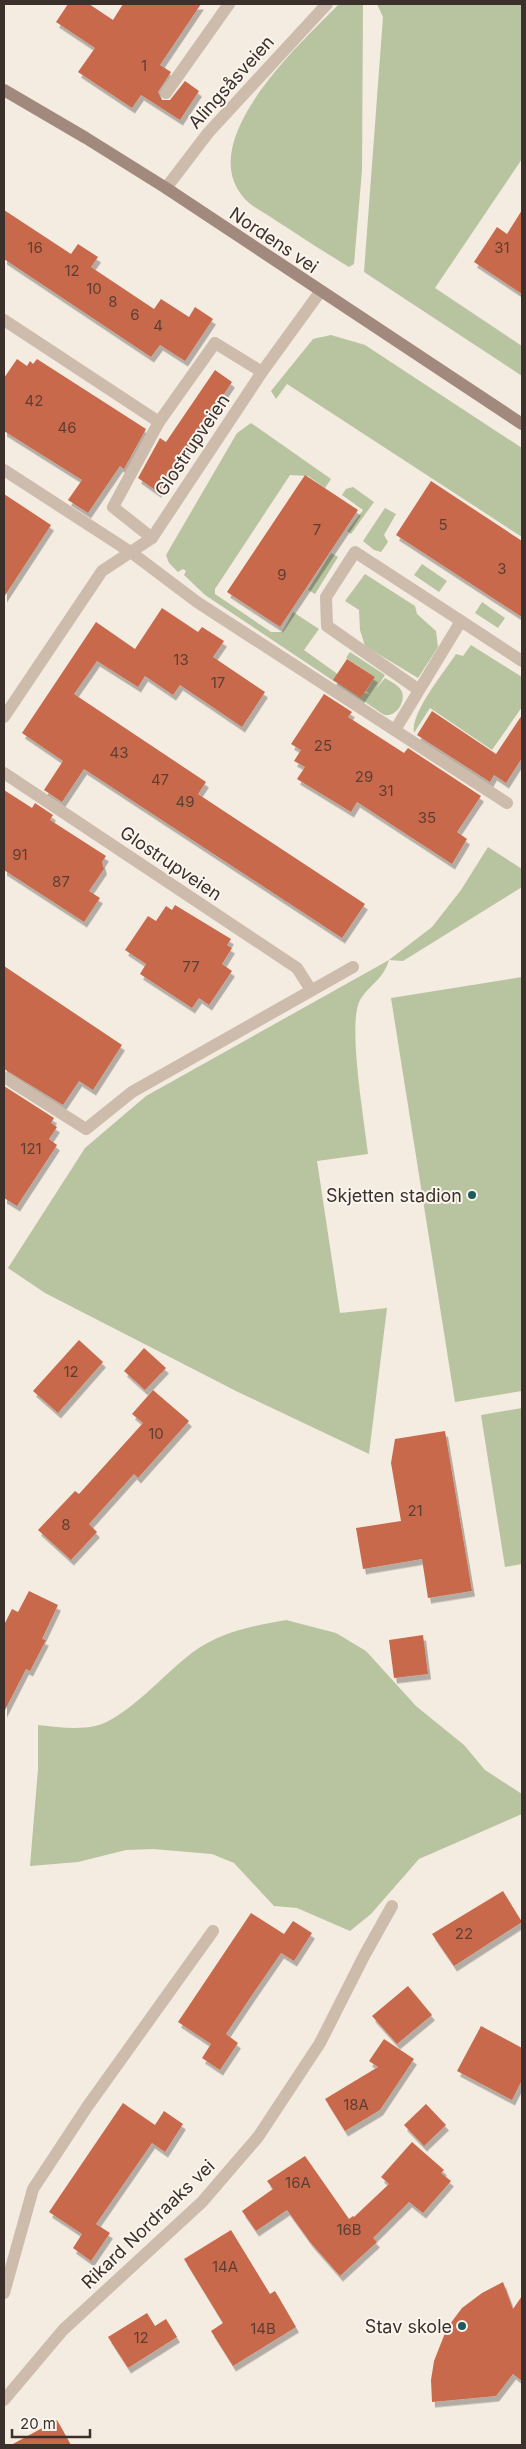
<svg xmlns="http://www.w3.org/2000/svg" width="526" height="2449" font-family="Inter,sans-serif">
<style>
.green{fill:#b8c4a0}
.building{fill:#c8694b;filter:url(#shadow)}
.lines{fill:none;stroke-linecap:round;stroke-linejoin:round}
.street{stroke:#cdbbac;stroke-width:12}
.secondary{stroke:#a18a7d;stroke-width:12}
.poi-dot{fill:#1f5a5e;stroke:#fbf5ee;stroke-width:2}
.labels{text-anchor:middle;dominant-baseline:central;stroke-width:4;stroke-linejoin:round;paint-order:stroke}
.number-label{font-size:15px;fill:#5e3e33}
.street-label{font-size:18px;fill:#3b302b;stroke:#fbf5ee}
.poi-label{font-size:18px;fill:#3b302b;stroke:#fbf5ee;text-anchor:end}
</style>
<defs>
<filter id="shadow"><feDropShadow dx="3" dy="5.5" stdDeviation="0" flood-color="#0004"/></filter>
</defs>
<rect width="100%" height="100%" fill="#f4ebe1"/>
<g class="green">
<path d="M 339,4 L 363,4 L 362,170 L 354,264 L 349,267 C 324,252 300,236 275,220 C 265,213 252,207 244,198 C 193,140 302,42 339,4 Z"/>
<polygon points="377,4 522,4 522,159 435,288 522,346 522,376 364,272 383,17"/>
<polygon points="331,335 365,345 522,448 522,537 287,384 276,399 271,391 313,339"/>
<path d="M 251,423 L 331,479 L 325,488 L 308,476 L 290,475 L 215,589 L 215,594 L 271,632 L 282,632 L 293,612 L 319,629 L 304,650 L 364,693 L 370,694 L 366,691 L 375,677 L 346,658 L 350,652 L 385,675 L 376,689 L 385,678 C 390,681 398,685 401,690 C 407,700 397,717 385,715 C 382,714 377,710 374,708 L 205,595 L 184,575 L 186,571 L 183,569 L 178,572 L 169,563 L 166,555 L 237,433 Z"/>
<polygon points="353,487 374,502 351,534 347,531 363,510 342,495 346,489"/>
<polygon points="385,508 396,514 384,535 388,542 381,552 374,550 363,541"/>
<polygon points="331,553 338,557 315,594 308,590"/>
<polygon points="422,564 447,581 439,592 414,575"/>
<polygon points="365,574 415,606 417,614 436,631 438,647 418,678 365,646 360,630 359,610 345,601"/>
<polygon points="482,602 505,618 498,628 475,613"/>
<path d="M 471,645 L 522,677 L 522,707 L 492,750 L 430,708 L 414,733 C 410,713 445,671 456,654 L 463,656 Z"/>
<path d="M 488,847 L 522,869 L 522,887 L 403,961 L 389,960 C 383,980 370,984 360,1000 C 347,1024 365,1124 368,1154 L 317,1161 L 340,1313 L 387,1308 L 369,1454 L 238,1392 L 45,1293 L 8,1268 L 85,1148 L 146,1096 L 389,960 L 432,927 L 461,890 Z"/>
<polygon points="522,977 522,1391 455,1402 391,998"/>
<polygon points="522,1408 522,1564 505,1567 481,1415"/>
<path d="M 286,1620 L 336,1633 L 366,1651 L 416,1706 L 464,1745 L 485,1770 L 522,1794 L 522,1814 L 419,1859 L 371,1914 L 350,1931 L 297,1908 L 274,1906 L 234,1863 L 212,1854 L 153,1849 L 126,1850 L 78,1862 L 30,1866 L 38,1769 L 38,1725 C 57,1727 77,1730 95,1726 C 125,1720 167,1671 193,1652 C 221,1632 252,1626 286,1620 Z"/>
</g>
<g class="building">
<polygon points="68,4 89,4 113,20 123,4 201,4 160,65 171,72 158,92 162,100 170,100 185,81 199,91 180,120 141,95 132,108 78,72 95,48 56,22"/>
<polygon points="4,210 71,254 78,244 98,257 91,267 154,309 161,299 189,317 195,307 213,319 185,361 160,345 151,357 4,259"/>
<polygon points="522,210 522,294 474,262 497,227 507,234"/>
<polygon points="17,359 27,366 30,361 33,364 37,359 146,429 124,469 120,466 88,513 68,500 82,480 4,431 4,378"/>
<polygon points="215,370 232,382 158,492 138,478 160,438 166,442"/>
<polygon points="305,475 358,510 280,627 227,592"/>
<polygon points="431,481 522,541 522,617 396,535"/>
<polygon points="4,494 51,525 4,597"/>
<polygon points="162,608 198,632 202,627 224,641 213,657 265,692 242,727 180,685 173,695 145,676 138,687 97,661 74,694 206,782 198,794 365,904 342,938 84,769 62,802 44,790 63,761 22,733 96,622 135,649"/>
<polygon points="347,659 375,677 361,698 333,680"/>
<polygon points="324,694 352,712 348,717 404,753 408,748 481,796 457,832 467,839 452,864 357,802 351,812 297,779 305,767 294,761 301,750 291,744"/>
<polygon points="432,711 496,754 522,715 522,758 506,783 494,775 490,782 417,735"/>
<polygon points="4,790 32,808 35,803 53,815 50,820 106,856 102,862 104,869 89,891 100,898 84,922 4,870"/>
<polygon points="175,905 231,939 227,945 232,948 222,964 232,971 209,1005 199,998 192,1008 140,974 146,964 125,950 148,916 156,921 166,906 172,910"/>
<polygon points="4,966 122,1045 93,1090 79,1081 63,1105 4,1069"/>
<polygon points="4,1086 54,1118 51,1123 57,1127 49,1139 57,1145 17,1206 4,1198"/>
<polygon points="79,1340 103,1362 58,1413 33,1391"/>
<polygon points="144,1348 166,1368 145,1390 124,1371"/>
<polygon points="153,1390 189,1421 138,1478 134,1474 89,1524 97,1532 71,1560 38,1530 75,1491 79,1494 143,1423 132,1414"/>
<polygon points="445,1431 472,1591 428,1598 422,1559 363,1569 356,1528 401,1521 391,1463 395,1439"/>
<polygon points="29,1591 58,1605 42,1639 46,1640 30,1671 26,1669 4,1712 4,1625 12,1609 18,1612"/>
<polygon points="423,1635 428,1674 394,1678 389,1640"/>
<polygon points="503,1891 522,1922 454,1966 432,1934"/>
<polygon points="251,1913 284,1934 293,1921 312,1933 294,1961 281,1953 248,2001 226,2034 238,2043 220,2070 202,2058 211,2044 178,2022"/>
<polygon points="408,1986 432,2015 397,2044 372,2016"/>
<polygon points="481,2026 522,2048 522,2080 512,2100 457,2071"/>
<polygon points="384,2039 414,2059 380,2110 345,2131 325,2099 378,2067 369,2061"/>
<polygon points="123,2103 155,2125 164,2111 183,2124 165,2152 152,2143 96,2224 110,2233 91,2261 73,2248 82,2234 49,2212"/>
<polygon points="426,2104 446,2125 424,2146 404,2125"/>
<polygon points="412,2142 444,2170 441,2173 451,2181 423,2213 409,2202 373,2238 377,2242 340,2276 310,2242 287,2210 256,2231 242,2211 273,2189 267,2181 305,2156 349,2219 353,2216 354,2217 389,2184 381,2177"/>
<polygon points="231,2230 270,2294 275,2291 296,2327 233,2366 211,2331 223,2323 184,2259"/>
<polygon points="503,2282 513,2309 522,2296 522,2381 513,2374 496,2396 432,2402 431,2380 434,2361 447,2328 462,2308 482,2293"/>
<polygon points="147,2313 155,2326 166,2319 177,2337 128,2368 108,2337"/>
<polygon points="57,2420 71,2445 11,2445"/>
</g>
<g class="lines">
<g class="street">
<polyline points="166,93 229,4"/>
<polyline points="166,188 208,133 327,4"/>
<polyline points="4,320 159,422 215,343 262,372"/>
<polyline points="4,470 132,553 197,602 507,803"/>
<polyline points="152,538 113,507 159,422"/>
<polyline points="461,621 522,661"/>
<polyline points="4,717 102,571 152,538 262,372 320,292"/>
<polyline points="395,730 461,621 355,552 326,597 327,626 419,690"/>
<polyline points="4,773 297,968 311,990"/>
<polyline points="4,1077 86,1129 132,1092 353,967"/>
<polyline points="4,2293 33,2189 87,2107 213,1931"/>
<polyline points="4,2400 63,2330 202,2202 258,2137 320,2043 364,1956 392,1906"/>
</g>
<polyline class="secondary" points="4,90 86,138 166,188 522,424"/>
</g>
<g class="poi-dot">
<circle cx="472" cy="1195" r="5"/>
<circle cx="462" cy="2326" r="5"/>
</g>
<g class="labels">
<g class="number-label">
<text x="144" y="65">1</text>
<text x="35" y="247">16</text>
<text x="502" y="247">31</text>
<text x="72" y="270">12</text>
<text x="94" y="288">10</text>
<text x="113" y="301">8</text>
<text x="135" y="314">6</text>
<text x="158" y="325">4</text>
<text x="34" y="400">42</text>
<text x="67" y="427">46</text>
<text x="443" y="524">5</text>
<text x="317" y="529">7</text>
<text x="502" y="568">3</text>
<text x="282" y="574">9</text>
<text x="181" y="659">13</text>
<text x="218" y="682">17</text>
<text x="323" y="745">25</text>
<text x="119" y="752">43</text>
<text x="364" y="776">29</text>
<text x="160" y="779">47</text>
<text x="386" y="790">31</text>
<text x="185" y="801">49</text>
<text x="427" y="817">35</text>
<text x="20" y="854">91</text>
<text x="61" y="881">87</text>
<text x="191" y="966">77</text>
<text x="31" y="1148">121</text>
<text x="71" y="1371">12</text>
<text x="156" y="1433">10</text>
<text x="415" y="1510">21</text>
<text x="66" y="1524">8</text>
<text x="464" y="1933">22</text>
<text x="356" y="2104">18A</text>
<text x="298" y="2182">16A</text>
<text x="349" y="2229">16B</text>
<text x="225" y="2266">14A</text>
<text x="263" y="2328">14B</text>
<text x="141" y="2337">12</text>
</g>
<g class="street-label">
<text transform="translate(231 82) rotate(-48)">Alingsåsveien</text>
<text transform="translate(274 240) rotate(34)">Nordens vei</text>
<text transform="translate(192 445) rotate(-56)">Glostrupveien</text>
<text transform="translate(171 863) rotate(34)">Glostrupveien</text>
<text transform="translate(148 2224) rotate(-44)">Rikard Nordraaks vei</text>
</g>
<g class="poi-label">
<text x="462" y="1195">Skjetten stadion</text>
<text x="452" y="2326">Stav skole</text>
</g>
</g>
<rect width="526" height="2449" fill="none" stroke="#3b302b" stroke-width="10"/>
<path d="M12 2429v8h78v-8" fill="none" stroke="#3b302b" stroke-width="2.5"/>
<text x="20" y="2429" font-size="15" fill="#3b302b" stroke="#fbf5ee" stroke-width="4" paint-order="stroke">20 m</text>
</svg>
